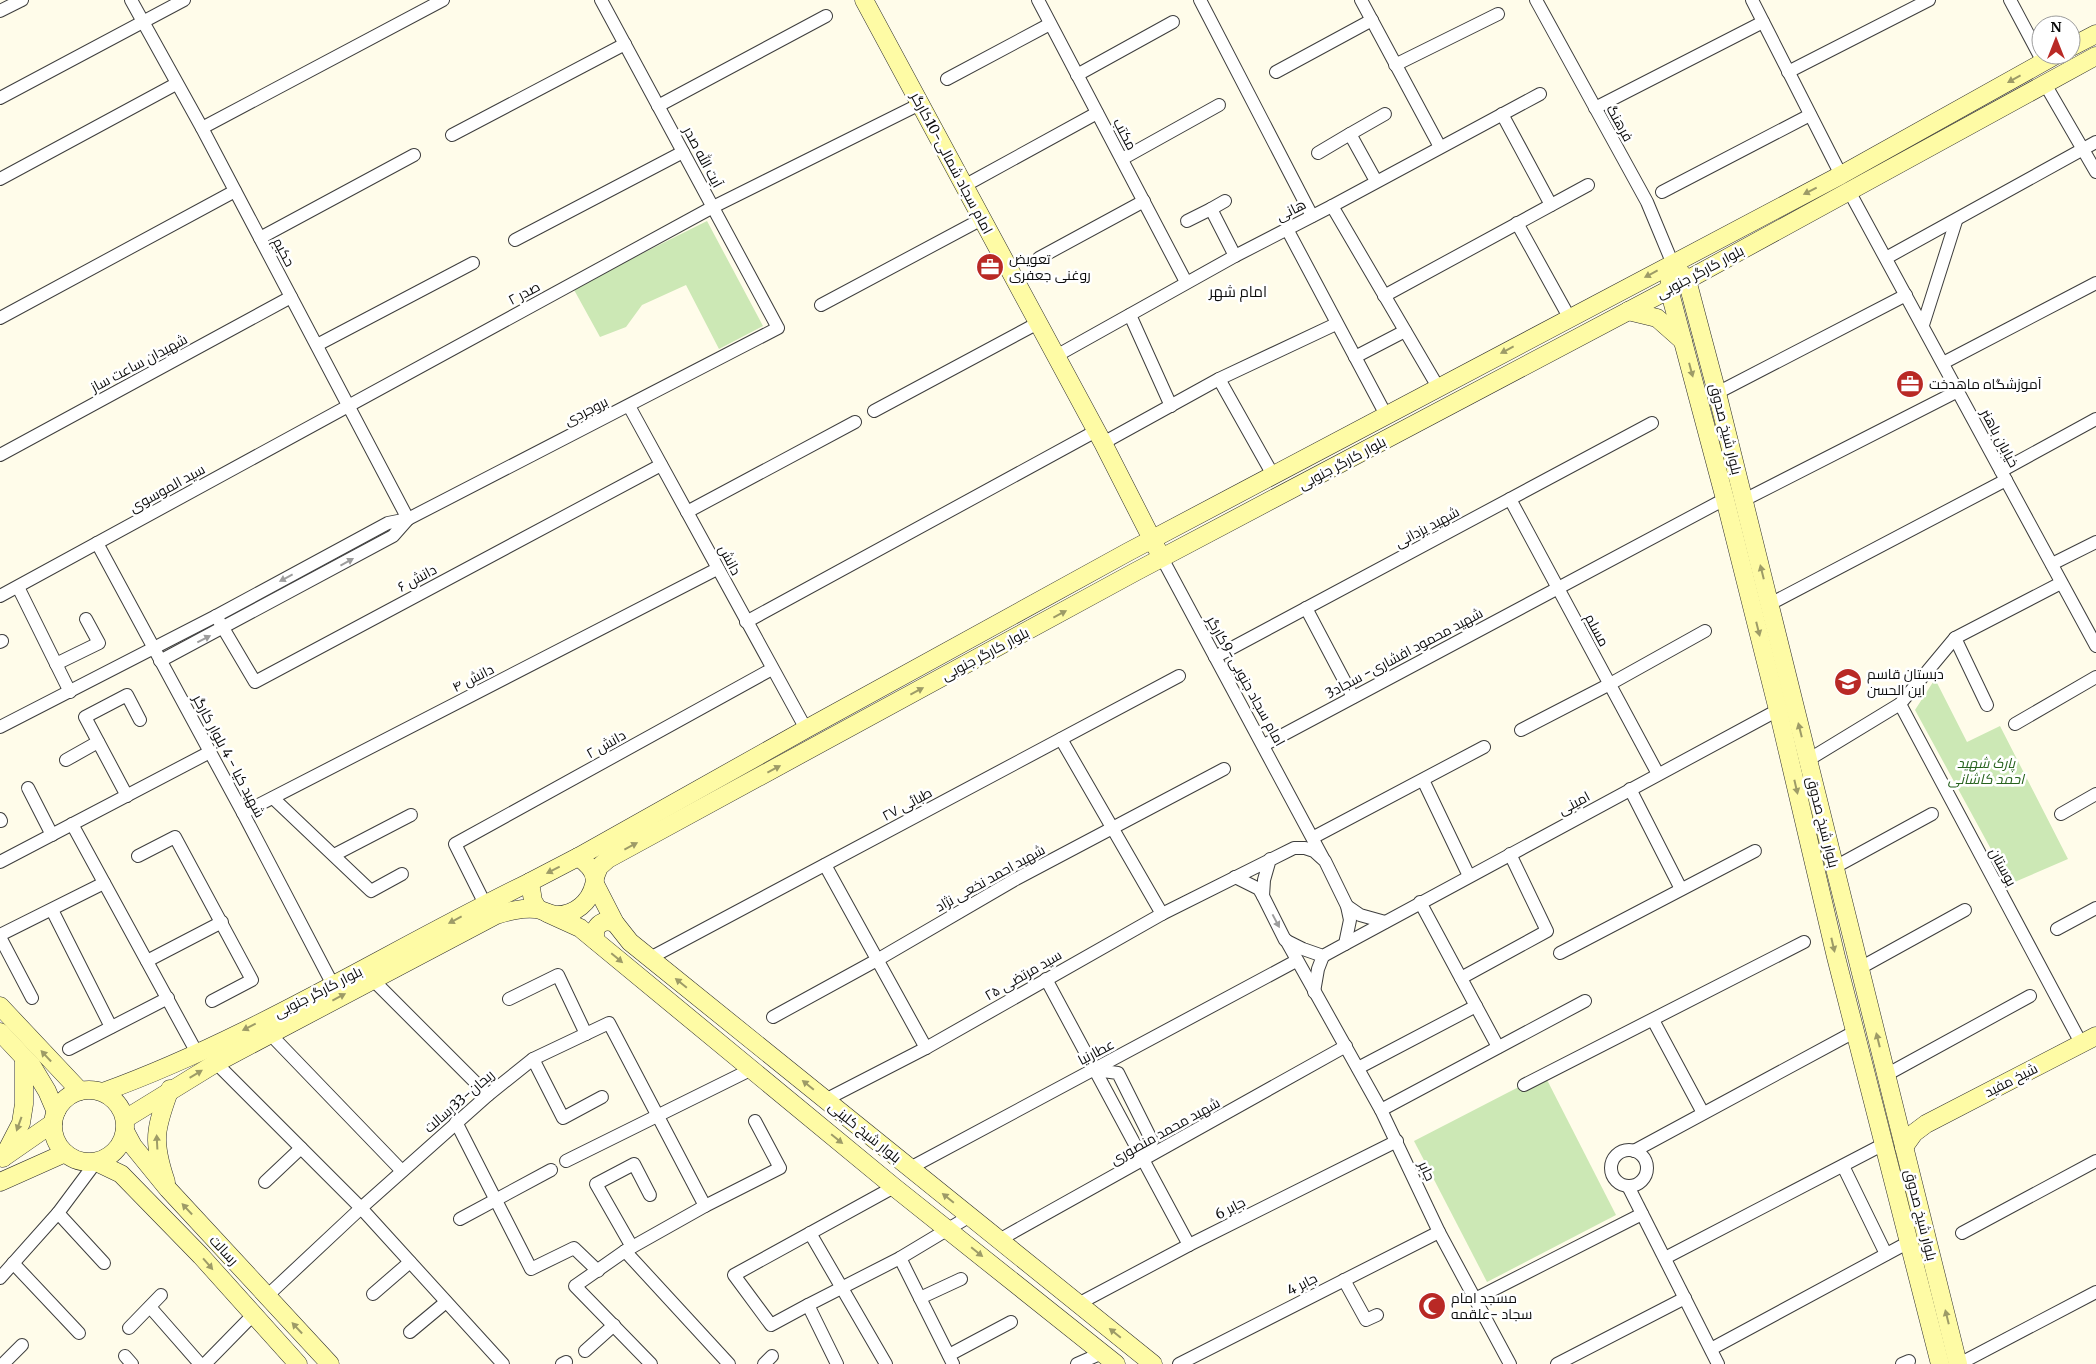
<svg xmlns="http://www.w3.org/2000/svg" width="2096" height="1364" font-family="Merriweather,Cairo,serif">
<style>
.green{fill:#cce8b5}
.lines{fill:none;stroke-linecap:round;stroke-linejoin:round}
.street-casing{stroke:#3e3e3e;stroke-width:14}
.secondary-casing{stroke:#2d2d2d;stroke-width:19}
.street{stroke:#fff;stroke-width:12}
.secondary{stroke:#fefba5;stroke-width:18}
.oneway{fill:#9d9b67}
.oneway2{fill:#9d9d9d}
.labels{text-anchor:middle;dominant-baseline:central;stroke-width:5;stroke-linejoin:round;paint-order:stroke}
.street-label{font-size:14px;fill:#0b0b0b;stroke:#fff}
.poi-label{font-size:14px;fill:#0b0b0b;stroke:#fff;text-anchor:start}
.park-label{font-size:14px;font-style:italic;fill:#26621d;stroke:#fff}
.neighbourhood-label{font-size:15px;fill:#0b0b0b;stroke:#fff}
</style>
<rect width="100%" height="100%" fill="#fffcea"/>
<g class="green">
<polygon points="707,221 763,326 719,349 686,285 642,305 626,327 600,337 573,288"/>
<polygon points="1935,679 1967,742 2000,726 2068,859 2010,884 1915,710"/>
<polygon points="1544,1074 1616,1215 1487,1282 1414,1141"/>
</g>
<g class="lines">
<g class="street-casing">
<g id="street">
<polyline points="131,0 202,128 408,519"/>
<polyline points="1038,0 1186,282"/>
<polyline points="1200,0 1312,216"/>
<polyline points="1361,0 1440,147"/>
<polyline points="1536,0 1647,202 1672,262"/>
<polyline points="1752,0 1841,175"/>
<polyline points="2010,0 2043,62"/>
<polyline points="0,11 22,0"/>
<polyline points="1395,65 1498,14"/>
<polyline points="1276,72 1372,20"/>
<polyline points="1788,72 1929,0"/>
<polyline points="1077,75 1173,22"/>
<polyline points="947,79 1050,24"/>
<polyline points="2045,84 2096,172"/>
<polyline points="0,98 184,0"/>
<polyline points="658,106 826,16"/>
<polyline points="1595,108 1763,22"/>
<polyline points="1502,114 1551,205"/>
<polyline points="202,128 443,0"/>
<polyline points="1350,134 1385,114"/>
<polyline points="452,135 625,44"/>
<polyline points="1318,153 1350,134 1376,181"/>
<polyline points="1122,159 1219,105"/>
<polyline points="0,179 176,84"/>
<polyline points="964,186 1097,113"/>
<polyline points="1849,191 2096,646"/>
<polyline points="1662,192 1810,115"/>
<polyline points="1225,201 1211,209 1235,256"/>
<polyline points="1332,206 1438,387"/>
<polyline points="1187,221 1211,209"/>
<polyline points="1517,223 1569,317"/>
<polyline points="1287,229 1386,415"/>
<polyline points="260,238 414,155"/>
<polyline points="515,240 683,152"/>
<polyline points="1039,258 1144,201"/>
<polyline points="1886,258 2096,142"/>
<polyline points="1384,296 1588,185"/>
<polyline points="821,305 982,219"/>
<polyline points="1130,315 1171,406"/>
<polyline points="0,318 235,191"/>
<polyline points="1923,325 1956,221"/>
<polyline points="317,345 473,263"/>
<polyline points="1056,356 1235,256 1332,206 1540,94"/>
<polyline points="1355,357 1405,331"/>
<polyline points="1943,363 2096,283"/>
<polyline points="1219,379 1273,475"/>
<polyline points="1717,393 1906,295"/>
<polyline points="629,406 806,729"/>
<polyline points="874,411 1038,323"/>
<polyline points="1103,443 1219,379 1336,324"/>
<polyline points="0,455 291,297"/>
<polyline points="2001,471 2096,419"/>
<polyline points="1510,499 1658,774"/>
<polyline points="1744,500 1958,391"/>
<polyline points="687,512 855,422"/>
<polyline points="97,543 243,813 333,985"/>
<polyline points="1162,558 1323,858"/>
<polyline points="2052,564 2096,542"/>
<polyline points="18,587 70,692"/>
<polyline points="0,596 713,207 920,104"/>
<polyline points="1770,604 2006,480"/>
<polyline points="1306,608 1353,697"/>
<polyline points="216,616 255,682 661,465"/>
<polyline points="746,622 1096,431"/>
<polyline points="1955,638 1987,705"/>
<polyline points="0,642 2,641"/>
<polyline points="1215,657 1652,423"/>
<polyline points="160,661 393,536 408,519"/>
<polyline points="56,664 99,643 86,619"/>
<polyline points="1900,704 2081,1043"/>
<polyline points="2015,724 2096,677"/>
<polyline points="0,727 216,616 388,523 408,519 778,328 601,0"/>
<polyline points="1521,730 1610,684 1705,631"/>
<polyline points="1061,739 1162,914"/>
<polyline points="1264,745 1725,499"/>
<polyline points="66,760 98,742"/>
<polyline points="1808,760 1900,704 1955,638 2061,583"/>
<polyline points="1423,780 1469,876"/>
<polyline points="28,788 52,835"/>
<polyline points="1630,789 1681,889"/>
<polyline points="127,796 85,717 127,695 140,720"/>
<polyline points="273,798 371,891 402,874"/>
<polyline points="243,813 717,569"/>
<polyline points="2061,814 2096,794"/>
<polyline points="0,819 1,821"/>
<polyline points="72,824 197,1053"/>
<polyline points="1314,837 1484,747"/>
<polyline points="334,855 411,815"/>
<polyline points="138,856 175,837 252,980 212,1001"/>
<polyline points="0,862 210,752"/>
<polyline points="825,865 926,1048"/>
<polyline points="1835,867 1932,814"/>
<polyline points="1235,877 1259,889 1263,896"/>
<polyline points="1420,902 1498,1047"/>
<polyline points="485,904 455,844 772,669"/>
<polyline points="1347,906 1360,915 1385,922"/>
<polyline points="52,910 111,1027"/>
<polyline points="2057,929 2096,908"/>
<polyline points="0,935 104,883"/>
<polyline points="0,937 32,998"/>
<polyline points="1286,940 1381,1110 1439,1232 1510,1364"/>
<polyline points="1345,944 1778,710"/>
<polyline points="1560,953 1755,851"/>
<polyline points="650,958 1179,676"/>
<polyline points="147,961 222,922"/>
<polyline points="1860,968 1965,910"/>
<polyline points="1461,978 1547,931 1510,854"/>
<polyline points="372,979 488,1095"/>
<polyline points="1046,979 1189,1245"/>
<polyline points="1314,992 1318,969 1323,956"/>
<polyline points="509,999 558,975 586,1034"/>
<polyline points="773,1017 877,960 1016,879 1224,769"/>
<polyline points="1653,1020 1703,1113"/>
<polyline points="270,1034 402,1171"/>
<polyline points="69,1049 168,998"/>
<polyline points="533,1059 563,1118 602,1097"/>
<polyline points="216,1063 361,1208 503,1364"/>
<polyline points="1358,1068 1476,1006"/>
<polyline points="1095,1070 1118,1073 1152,1141 1144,1160"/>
<polyline points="1886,1075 2030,996"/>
<polyline points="1524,1085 1804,942"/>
<polyline points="825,1100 926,1048 1162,914 1294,848 1305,848 1314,851 1325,861 1347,906 1350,920 1345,944 1323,956 1303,949 1285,940 1263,896 1264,880 1270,859"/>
<polyline points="1381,1110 1585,1001"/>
<polyline points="456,1122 531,1269 574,1248 598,1271"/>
<circle cx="1629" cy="1168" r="18"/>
<polyline points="1634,1151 1856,1031"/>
<polyline points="566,1161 752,1069"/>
<polyline points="1843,1166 1886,1254"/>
<polyline points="910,1168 1296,961"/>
<polyline points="265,1182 301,1148"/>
<polyline points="1628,1186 1718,1364"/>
<polyline points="58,1213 104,1263"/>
<polyline points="460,1219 551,1170"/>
<polyline points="810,1233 886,1364"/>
<polyline points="1962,1233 2096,1161"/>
<polyline points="999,1240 1346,1046"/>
<polyline points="632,1247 596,1184 634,1164 650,1195"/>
<polyline points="625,1251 729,1364"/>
<polyline points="900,1258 953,1364"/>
<polyline points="1665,1258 1884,1144"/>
<polyline points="13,1263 79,1333"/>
<polyline points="0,1278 58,1213 96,1162"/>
<polyline points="1344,1280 1366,1320 1377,1315"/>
<polyline points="373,1294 410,1262"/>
<polyline points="267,1296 361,1208 488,1095 533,1059 609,1023 705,1206 780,1168 755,1121"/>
<polyline points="920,1298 961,1279"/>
<polyline points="1475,1299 1642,1214"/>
<polyline points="1078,1304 1189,1245 1397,1141"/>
<polyline points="808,1305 771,1325 734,1275 894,1187"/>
<polyline points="150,1307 200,1364"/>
<polyline points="129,1328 161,1295"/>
<polyline points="410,1332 446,1302"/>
<polyline points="1711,1349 1909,1242"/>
<polyline points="585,1351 614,1325"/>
<polyline points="949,1355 1011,1322"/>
<polyline points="125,1356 132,1364"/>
<polyline points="3,1364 22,1345"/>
<polyline points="205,1364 253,1315"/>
<polyline points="562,1364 566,1362"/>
<polyline points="651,1364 575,1286 625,1251 705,1206"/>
<polyline points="764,1364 772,1356"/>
<polyline points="837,1364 808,1305 900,1258 970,1216"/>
<polyline points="1077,1364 1102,1353"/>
<polyline points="1179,1364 1439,1232"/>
<polyline points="1557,1364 1685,1298"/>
<polyline points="1902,1364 1909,1361"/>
<polyline points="1959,1364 2096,1292"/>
</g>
</g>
<g class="secondary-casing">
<g id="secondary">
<polyline points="864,0 1103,443 1157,549"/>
<polyline points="2071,47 2096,34"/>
<polyline points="1679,271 1687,280 1717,393 1958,1364"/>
<polyline points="1670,278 1669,289 1725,499 1778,710 1836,957 1940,1364"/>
<polyline points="1628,311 1657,318 1683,341"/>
<polyline points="578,857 806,729 1128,552 1841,175 2056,55"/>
<polyline points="595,877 599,867 608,859 1135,572 1687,280 2096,56"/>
<polyline points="595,884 615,923 630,942 1153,1364"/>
<polyline points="547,913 580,928 894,1187 1116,1364"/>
<path d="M 596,941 C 592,927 601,918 615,923"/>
<polyline points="0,1006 80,1091"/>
<polyline points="0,1032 32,1066 47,1091 56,1112"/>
<circle cx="89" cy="1126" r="36"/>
<path d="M 103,1092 C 252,1038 388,951 530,882"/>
<path d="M 125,1119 L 216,1063 L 496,915 C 510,911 521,908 535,909 C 542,909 549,915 557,915 C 575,915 590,902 594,885 C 598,873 588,864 578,857 L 530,882 L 533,901 L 538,909"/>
<polyline points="125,1131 133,1146 168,1189 330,1364"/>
<polyline points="1904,1147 1914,1133 1926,1124 2096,1036"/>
<polyline points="4,1157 53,1123"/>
<polyline points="3,1158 21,1123 24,1104 24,1058"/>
<polyline points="96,1162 121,1174 201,1256 298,1364"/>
<polyline points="0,1182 65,1153"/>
<path d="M 166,1182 C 152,1141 155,1129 170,1089"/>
</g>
</g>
<use href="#street" class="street"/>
<use href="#secondary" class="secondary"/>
</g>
<defs><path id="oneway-solid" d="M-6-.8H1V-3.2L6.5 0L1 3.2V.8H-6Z" transform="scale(1.25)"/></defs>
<g class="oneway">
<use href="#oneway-solid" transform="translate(2014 79) rotate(151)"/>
<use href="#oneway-solid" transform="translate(1810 191) rotate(153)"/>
<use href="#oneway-solid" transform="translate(1651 274) rotate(152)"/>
<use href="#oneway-solid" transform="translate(1507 350) rotate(152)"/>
<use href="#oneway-solid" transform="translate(1691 370) rotate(75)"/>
<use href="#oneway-solid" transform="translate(1762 572) rotate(-104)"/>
<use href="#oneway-solid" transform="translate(1060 614) rotate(-28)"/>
<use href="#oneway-solid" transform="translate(1758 629) rotate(76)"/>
<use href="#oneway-solid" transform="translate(917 691) rotate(-28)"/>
<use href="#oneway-solid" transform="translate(1800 730) rotate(-104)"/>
<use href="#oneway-solid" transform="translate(774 769) rotate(-28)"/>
<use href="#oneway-solid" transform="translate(1796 787) rotate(77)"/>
<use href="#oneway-solid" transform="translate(631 846) rotate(-28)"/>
<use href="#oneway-solid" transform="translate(553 870) rotate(153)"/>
<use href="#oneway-solid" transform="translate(455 920) rotate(152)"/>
<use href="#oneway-solid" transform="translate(1833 945) rotate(77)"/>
<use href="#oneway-solid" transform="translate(617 958) rotate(40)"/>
<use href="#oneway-solid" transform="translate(681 983) rotate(-141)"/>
<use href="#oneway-solid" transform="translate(339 997) rotate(-28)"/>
<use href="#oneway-solid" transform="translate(249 1027) rotate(153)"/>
<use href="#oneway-solid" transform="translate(1878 1040) rotate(-104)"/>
<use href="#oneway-solid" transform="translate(46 1056) rotate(-133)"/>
<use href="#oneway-solid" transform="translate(196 1074) rotate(-31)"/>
<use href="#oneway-solid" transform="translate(808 1085) rotate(-141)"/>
<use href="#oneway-solid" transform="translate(19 1124) rotate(110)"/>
<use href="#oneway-solid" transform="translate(837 1139) rotate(39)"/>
<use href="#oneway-solid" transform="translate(157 1142) rotate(-93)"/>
<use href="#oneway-solid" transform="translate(948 1198) rotate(-141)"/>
<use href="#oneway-solid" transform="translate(187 1209) rotate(-133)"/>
<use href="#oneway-solid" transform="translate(977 1252) rotate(39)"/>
<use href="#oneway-solid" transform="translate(208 1264) rotate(49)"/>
<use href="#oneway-solid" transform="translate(1947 1317) rotate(-104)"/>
<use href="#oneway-solid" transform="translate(297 1328) rotate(-133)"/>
<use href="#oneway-solid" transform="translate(1115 1333) rotate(-141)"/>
</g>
<g class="oneway2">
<use href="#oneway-solid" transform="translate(347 562) rotate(-29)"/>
<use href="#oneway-solid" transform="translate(286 578) rotate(152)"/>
<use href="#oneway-solid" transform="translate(204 639) rotate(-27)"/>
<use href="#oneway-solid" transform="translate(1276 921) rotate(62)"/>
</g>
<defs>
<g id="office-disc" transform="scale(1.4375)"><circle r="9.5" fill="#b92925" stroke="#fff"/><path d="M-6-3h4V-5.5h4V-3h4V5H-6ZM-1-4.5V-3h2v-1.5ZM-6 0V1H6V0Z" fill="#fff"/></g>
<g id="school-disc" transform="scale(1.4375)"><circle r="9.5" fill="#b92925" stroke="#fff"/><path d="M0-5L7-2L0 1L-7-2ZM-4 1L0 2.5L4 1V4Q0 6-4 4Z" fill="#fff"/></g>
<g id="mosque-disc" transform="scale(1.4375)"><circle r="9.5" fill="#b92925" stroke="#fff"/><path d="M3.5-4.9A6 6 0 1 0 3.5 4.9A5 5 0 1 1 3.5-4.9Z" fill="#fff"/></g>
</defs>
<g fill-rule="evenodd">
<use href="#office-disc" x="990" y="267"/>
<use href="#office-disc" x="1910" y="384"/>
<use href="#school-disc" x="1848" y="682"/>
<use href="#mosque-disc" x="1432" y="1306"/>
</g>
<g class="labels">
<g class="street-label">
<text transform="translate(1620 123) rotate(61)">فرهنگ</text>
<text transform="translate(1125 134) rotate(62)">مکتب</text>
<text transform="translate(703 157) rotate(62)">آیت الله صدر</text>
<text transform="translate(952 163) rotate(62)">امام سجاد شمالی-10کارگر</text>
<text transform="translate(1291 210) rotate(-27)">هانی</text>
<text transform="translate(284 252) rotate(62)">حکیم</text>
<text transform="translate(1700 272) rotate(-28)">بلوار کارگر جنوبی</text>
<text transform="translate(524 293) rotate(-28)">صدر ۲</text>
<text transform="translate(139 363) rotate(-28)">شهیدان ساعت ساز</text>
<text transform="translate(586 411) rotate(-27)">بروجردی</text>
<text transform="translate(1726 429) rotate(76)">بلوار شیخ صدوق</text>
<text transform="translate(2000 438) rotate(62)">خیابان باهنر</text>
<text transform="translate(1342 463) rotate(-28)">بلوار کارگر جنوبی</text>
<text transform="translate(167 488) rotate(-29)">سید الموسوی</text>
<text transform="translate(1427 527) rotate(-28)">شهید یزدانی</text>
<text transform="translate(730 560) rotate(62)">دانش</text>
<text transform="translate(417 578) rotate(-28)">دانش ۶</text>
<text transform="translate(1597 630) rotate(62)">مسلم</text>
<text transform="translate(1404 653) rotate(-28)">شهید محمود افشاری- سجاد3</text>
<text transform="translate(985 654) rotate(-28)">بلوار کارگر جنوبی</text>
<text transform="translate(473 678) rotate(-27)">دانش ۴</text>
<text transform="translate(1246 681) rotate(61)">امام سجاد جنوبی-9کارگر</text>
<text transform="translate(606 744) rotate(-29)">دانش ۲</text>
<text transform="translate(229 756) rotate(62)">شهید کیا - 4 بلوار کارگر</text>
<text transform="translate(1574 803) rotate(-28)">امینی</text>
<text transform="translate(907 804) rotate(-28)">طبائی ۲۷</text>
<text transform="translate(1823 822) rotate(76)">بلوار شیخ صدوق</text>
<text transform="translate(2003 867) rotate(62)">بوستان</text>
<text transform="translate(990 878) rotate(-29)">شهید احمد نخعی نژاد</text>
<text transform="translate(1023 975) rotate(-30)">۲۵ سید مرتضی</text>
<text transform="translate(318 992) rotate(-27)">بلوار کارگر جنوبی</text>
<text transform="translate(1096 1052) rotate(-28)">عطارنیا</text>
<text transform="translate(2011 1080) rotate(-27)">شیخ مفید</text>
<text transform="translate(459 1101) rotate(-41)">ریحان-33رسالت</text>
<text transform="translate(1165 1131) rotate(-29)">شهید محمد منصوری</text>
<text transform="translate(865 1132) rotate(39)">بلوار شیخ کلینی</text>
<text transform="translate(1427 1171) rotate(65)">جابر</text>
<text transform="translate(1230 1208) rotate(-27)">جابر 6</text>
<text transform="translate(1921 1215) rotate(76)">بلوار شیخ صدوق</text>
<text transform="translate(224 1250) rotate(47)">رسالت</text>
<text transform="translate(1302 1284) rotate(-27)">جابر 4</text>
</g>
<g class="poi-label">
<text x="1009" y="259">تعویض<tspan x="1009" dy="16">روغنی جعفری</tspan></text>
<text x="1929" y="384">آموزشگاه ماهدخت</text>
<text x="1867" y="674">دبستان قاسم<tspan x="1867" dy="16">این الحسن</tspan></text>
<text x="1451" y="1298">مسجد امام<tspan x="1451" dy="16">سجاد -علقمه</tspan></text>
</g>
<g class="park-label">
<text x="1986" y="763">پارک شهید<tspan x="1986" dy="16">احمد کاشانی</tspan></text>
</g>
<g class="neighbourhood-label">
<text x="1238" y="291">امام شهر</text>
</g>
</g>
<g transform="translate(2056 40)"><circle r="24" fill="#ffffff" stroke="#9d9d9d"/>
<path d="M0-4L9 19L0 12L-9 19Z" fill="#b92925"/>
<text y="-8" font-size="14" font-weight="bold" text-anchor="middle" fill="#0b0b0b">N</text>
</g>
</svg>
